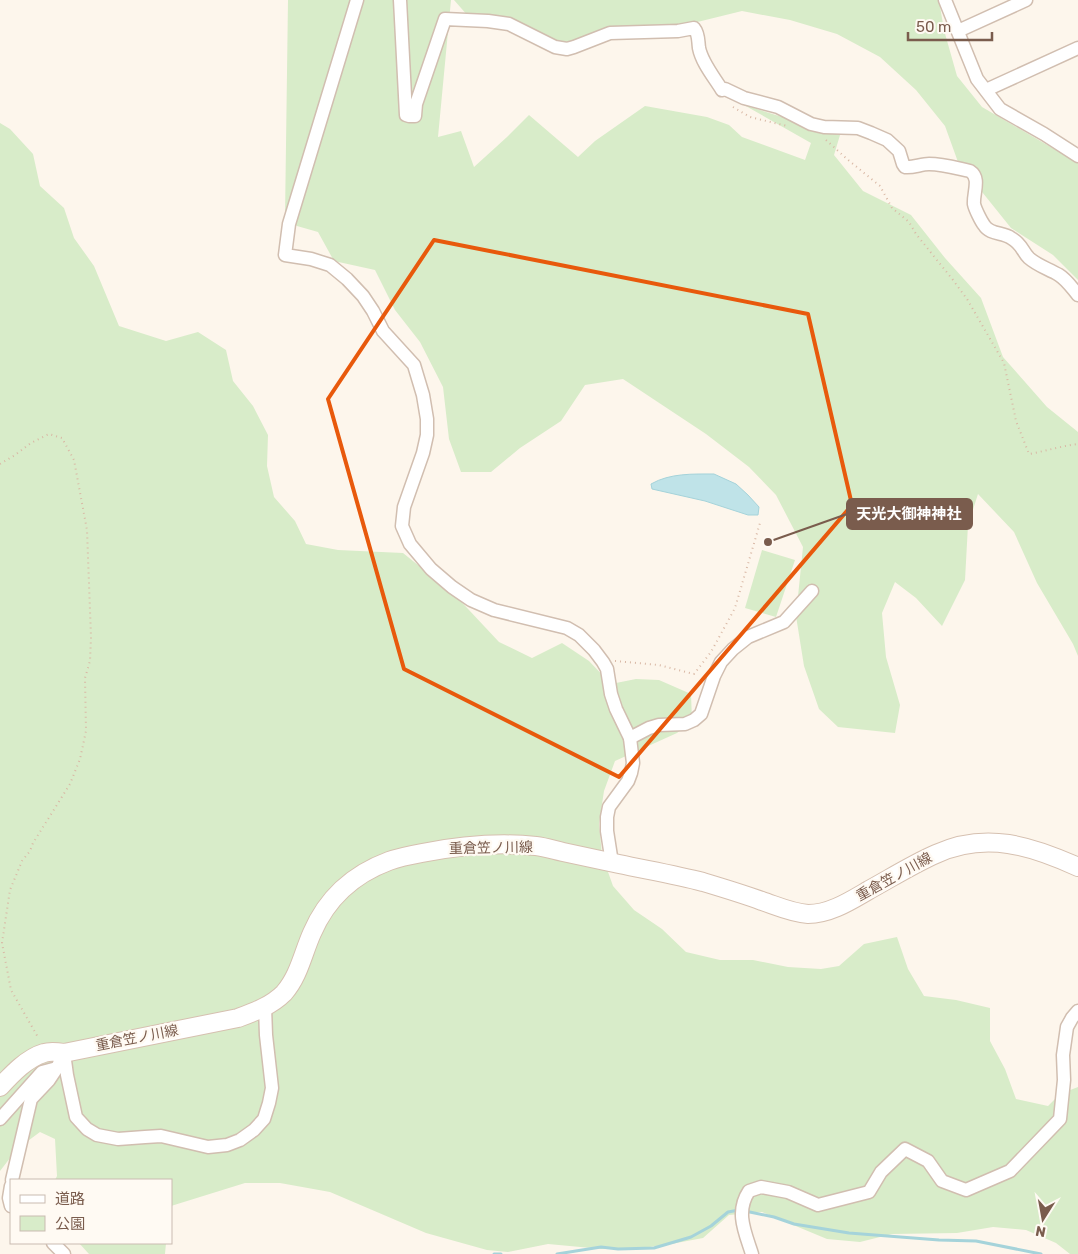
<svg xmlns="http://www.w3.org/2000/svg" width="1078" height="1254" font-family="Rubik,'Noto Sans JP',sans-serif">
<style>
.green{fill:#d8ecc9}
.water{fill:#bfe3e8;stroke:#a5d3da}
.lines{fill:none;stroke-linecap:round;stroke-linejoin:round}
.stream{stroke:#a5d3da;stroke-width:3}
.street-casing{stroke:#d1beb0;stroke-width:15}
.secondary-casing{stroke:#d6c0b0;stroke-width:20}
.path{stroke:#d9b8a5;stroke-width:2;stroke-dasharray:1 4;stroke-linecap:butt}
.street{stroke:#fff;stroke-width:12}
.secondary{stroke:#fff;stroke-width:18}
.marked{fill:none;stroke:#e8590c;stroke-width:4;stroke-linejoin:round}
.labels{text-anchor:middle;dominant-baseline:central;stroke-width:4.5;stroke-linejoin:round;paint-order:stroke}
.street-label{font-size:14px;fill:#7a5c4d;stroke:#fffaf3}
.leader{fill:none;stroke:#7a5c4d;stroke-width:2}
.callout-dot{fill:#7a5c4d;stroke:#fffaf3;stroke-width:2}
.callout{fill:#7a5c4d;stroke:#7a5c4d;stroke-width:2}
.callout-label{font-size:15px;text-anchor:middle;font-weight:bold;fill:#fff}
</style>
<rect width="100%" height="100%" fill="#fdf6ec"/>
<g class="green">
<polygon points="288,0 451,0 438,137 461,131 474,167 507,137 529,115 578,157 595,141 645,106 707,117 729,125 742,137 805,160 811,143 744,105 840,135 834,155 863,191 911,215 945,258 981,298 1003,357 1047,407 1078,432 1078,656 1073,644 1037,583 1014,532 978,494 968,525 965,580 942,626 916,598 895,582 882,613 886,657 900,705 895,733 838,727 819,709 804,666 796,616 803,547 776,495 749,467 706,434 623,379 585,385 561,421 520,448 491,472 461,472 449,439 443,387 420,342 395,310 375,270 334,261 318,232 297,226 285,217"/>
<polygon points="454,0 939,0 944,30 957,76 982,107 1078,163 1078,280 1053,255 1011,228 958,162 945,126 916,90 880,57 837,34 790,20 742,11 673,28 567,46 468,16"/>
<polygon points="0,123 10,129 33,154 40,186 64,208 74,238 94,266 119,326 166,341 198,332 226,350 233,381 253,406 268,435 267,466 274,497 295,521 306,544 338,550 403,553 454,594 499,642 532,658 562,643 589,661 611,684 636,679 659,680 691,694 692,720 677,733 615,761 604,791 599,824 602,855 613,886 634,910 662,929 686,952 720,960 753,960 788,967 821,969 839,966 864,944 897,937 908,969 924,996 956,1000 990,1008 990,1041 1005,1069 1016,1099 1048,1106 1060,1094 1078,1087 1078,1254 1070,1254 1056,1243 1026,1230 993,1227 957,1233 892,1234 860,1242 827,1239 762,1212 729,1215 703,1238 671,1244 636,1249 602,1249 548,1244 508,1252 487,1250 426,1233 330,1192 280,1183 245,1183 171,1206 171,1180 55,1180 57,1176 55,1139 40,1132 17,1149 0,1171"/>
<polygon points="762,550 795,560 776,617 745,608"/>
<polygon points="79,1243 166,1243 165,1254 89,1254"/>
</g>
<path class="water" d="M 714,474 L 736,484 L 748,495 L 759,507 L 758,515 L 748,515 L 705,501 L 652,489 L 651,484 C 670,473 693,474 714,474 Z"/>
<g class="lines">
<g class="stream">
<polyline points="745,1211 774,1217 794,1224 849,1233 939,1240 976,1241 1041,1254"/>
<polyline points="494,1254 501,1254"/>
<polyline points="557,1254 601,1247 618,1249 654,1248 691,1237 711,1226 728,1212 739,1210"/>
</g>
<g class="street-casing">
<g id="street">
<polyline points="357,0 289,224 285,255 311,259 330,265 347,279 363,296 373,311 383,331 414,365 423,395 427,419 427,435 423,453 404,507 402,526 410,544 431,569 452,587 471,600 494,610 567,628 579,635 594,650 603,662 607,669 611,694 616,709 630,738 633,763 631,773 628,781 609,807 607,817 607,831 612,863"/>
<path d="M 400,0 L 406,115 L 409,116 L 415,116 L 416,104 L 445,19 L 488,21 L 509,24 L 555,47 L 567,49 L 574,47 L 610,33 L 678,31 L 694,28 C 699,34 698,41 699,48 C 702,63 714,77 722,90 L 725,89 L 744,98 L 778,107 L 811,124 L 824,127 L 858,128 L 871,133 L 887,140 L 899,151 L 903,164 L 905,167 C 913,168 921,164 929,164 C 943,164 956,168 970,171 C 981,178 973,193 974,204 C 975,209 981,221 984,225 C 990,235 1003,232 1011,238 C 1022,244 1022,251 1029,258 C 1038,266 1049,269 1059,275 C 1067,280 1072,288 1078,295"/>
<polyline points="945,0 977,79 1000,109 1044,134 1078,156"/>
<polyline points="958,31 1026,0"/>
<polyline points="986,90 1078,48"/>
<polyline points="630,738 649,728 659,725 685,724 694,720 701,714 714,676 721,662 733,649 748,637 784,622 812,591"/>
<polyline points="64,1053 67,1075 76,1117 87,1129 97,1135 118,1139 145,1137 161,1136 208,1147 227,1145 240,1140 254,1130 264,1119 269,1103 272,1088 266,1035 265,1007"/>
<polyline points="0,1119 42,1072 57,1068"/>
<polyline points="12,1180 31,1099 49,1080 57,1068 64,1053"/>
<polyline points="11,1186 9,1198 11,1206"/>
<polyline points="53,1243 64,1254"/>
<path d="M 752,1254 C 745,1232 735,1212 749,1191 L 761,1187 L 788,1192 L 818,1205 L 869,1192 L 881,1172 L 905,1149 L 928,1161 L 942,1181 L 966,1190 L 1010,1171 L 1060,1119 L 1064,1080 L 1063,1055 L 1067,1027 L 1072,1018 L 1078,1011"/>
</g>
</g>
<g class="secondary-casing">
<path id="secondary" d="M 0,1087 C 12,1074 27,1058 44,1053 C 50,1051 58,1052 64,1053 L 238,1018 C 254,1012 271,1006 284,993 C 299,976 303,953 312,933 C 327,898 354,874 389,861 C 400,857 411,855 422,853 C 458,846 499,842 536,846 C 545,847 554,850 563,852 C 582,856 601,860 619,864 C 647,870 676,875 703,882 C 723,888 743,894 762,901 C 777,906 792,913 808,914 C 830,914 850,901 869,890 C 891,878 913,864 936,854 C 986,831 1032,846 1078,867"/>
</g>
<g class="path">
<polyline points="733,107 750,117 787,126"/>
<path d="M 826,140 L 847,159 L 880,186 L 892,208 L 909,222 L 916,234 L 953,280 L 967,299 L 1004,363 L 1016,421 L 1029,454 C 1046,451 1061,446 1078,444"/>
<polyline points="0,464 15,455 31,443 49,434 62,438 74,460 87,530 91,637 90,661 85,678 86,731 80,759 70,784 33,843 30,851 22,861 10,890 2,943 11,990 39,1039"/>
<polyline points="615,661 659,665 694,674 711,652 735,608 760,523"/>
</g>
<use href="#street" class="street"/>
<use href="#secondary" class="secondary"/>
</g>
<path class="marked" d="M 434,240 L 808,314 L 852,505 L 619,777 L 404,669 L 328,399 Z"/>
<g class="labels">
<g class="street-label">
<text transform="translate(491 848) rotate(-1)">重倉笠ノ川線</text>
<text transform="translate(894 877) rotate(-29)">重倉笠ノ川線</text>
<text transform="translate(137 1038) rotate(-11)">重倉笠ノ川線</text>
</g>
</g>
<path class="leader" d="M768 542L847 514"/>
<circle class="callout-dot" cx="768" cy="542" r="5"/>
<rect class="callout" x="847" y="499" width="125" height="30" rx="5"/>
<g class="callout-label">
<text x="909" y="519">天光大御神神社</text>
</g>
<rect x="10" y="1179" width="162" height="65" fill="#fffaf3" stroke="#cabbb1"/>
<rect x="20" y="1195" width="25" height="8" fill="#ffffff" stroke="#cabbb1"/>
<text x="55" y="1204" font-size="15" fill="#7a5c4d">道路</text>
<rect x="20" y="1216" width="25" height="15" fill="#d8ecc9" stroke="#cabbb1"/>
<text x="55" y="1229" font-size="15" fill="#7a5c4d">公園</text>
<g transform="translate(1043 1219) rotate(191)" stroke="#fffaf3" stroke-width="4" paint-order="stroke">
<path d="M0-4L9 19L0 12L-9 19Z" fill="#7a5c4d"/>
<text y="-8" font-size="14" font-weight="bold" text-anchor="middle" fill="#7a5c4d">N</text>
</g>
<path d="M908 32v8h84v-8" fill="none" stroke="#7a5c4d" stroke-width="2.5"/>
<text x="916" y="32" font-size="15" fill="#7a5c4d" stroke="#fffaf3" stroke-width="4" paint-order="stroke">50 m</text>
</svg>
